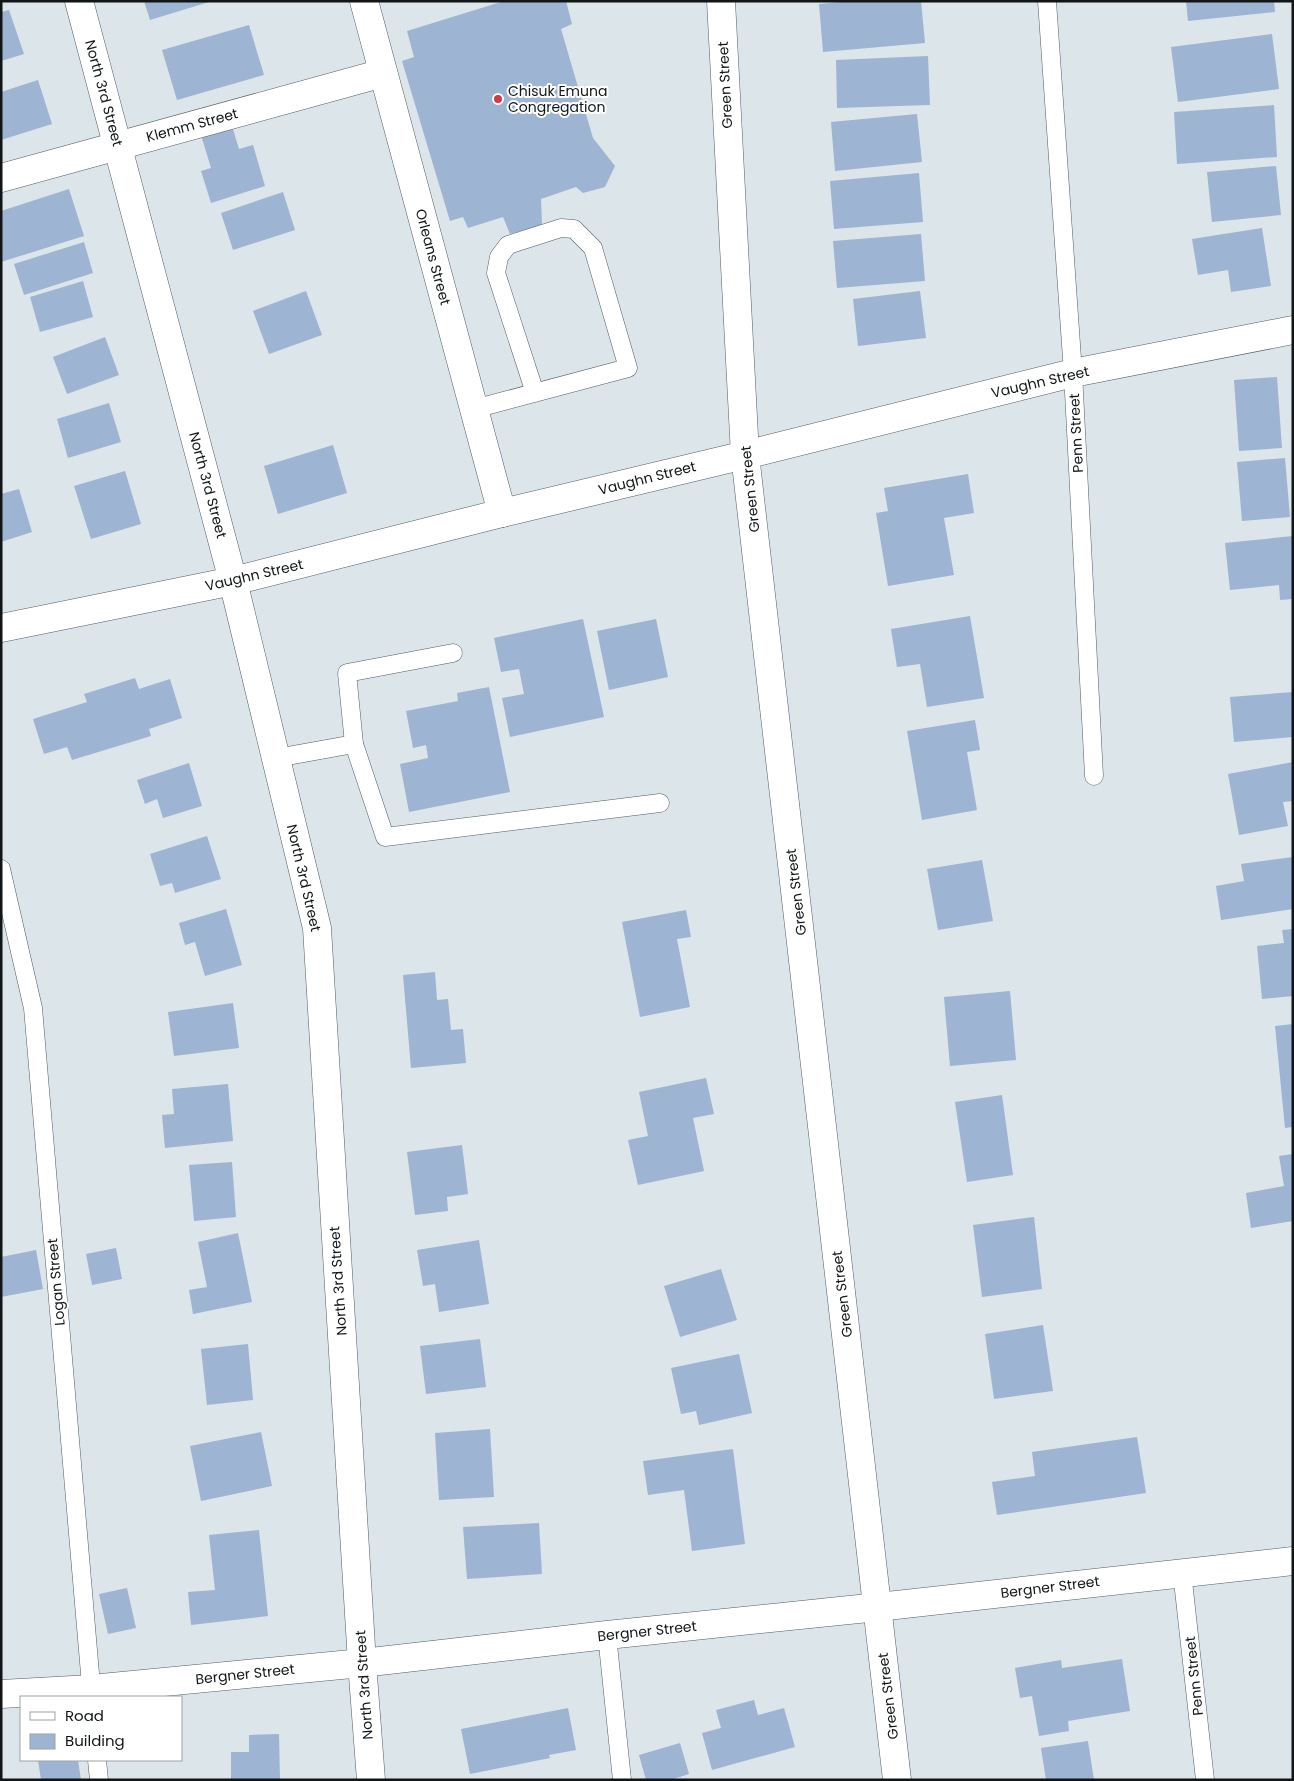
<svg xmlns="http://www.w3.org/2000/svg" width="1294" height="1781" font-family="Poppins,sans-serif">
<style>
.building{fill:#9eb4d3}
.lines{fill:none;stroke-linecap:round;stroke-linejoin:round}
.service-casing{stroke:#535c60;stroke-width:19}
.minor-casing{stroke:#535c60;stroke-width:29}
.service{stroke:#fff;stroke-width:18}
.minor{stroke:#fff;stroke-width:28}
.poi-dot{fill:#cc3c43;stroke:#fff;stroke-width:2}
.labels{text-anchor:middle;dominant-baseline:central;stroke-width:4;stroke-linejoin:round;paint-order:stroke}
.street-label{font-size:14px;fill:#111516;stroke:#fff}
.poi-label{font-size:14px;fill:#111516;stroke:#fff;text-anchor:start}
</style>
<rect width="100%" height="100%" fill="#dbe5ea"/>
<g class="building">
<polygon points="144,1 209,1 209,2 150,20"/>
<polygon points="504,1 566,1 572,24 561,29 593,138 615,166 605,187 583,193 576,187 541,199 542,225 510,234 503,217 468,228 463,217 450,221 402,61 414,57 407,31"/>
<polygon points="852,1 921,1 925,43 823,52 819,4"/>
<polygon points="1186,1 1274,1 1275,12 1188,21"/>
<polygon points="9,10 24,54 1,61 1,12"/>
<polygon points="249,25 264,75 177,100 162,50"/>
<polygon points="1272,34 1279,89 1178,102 1171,47"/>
<polygon points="928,56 930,105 837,108 836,60"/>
<polygon points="38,80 52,124 1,140 1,92"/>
<polygon points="1274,105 1277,157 1177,164 1174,112"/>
<polygon points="917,114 922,162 835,171 831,122"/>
<polygon points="232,126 239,149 253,145 265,186 211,203 201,171 211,168 201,135"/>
<polygon points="1276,166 1281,215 1212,222 1207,172"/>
<polygon points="919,173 923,222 834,229 830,181"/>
<polygon points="69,189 84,236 1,262 1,211"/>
<polygon points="283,192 295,230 233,250 221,213"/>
<polygon points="1262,228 1271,286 1231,292 1228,270 1198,275 1192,239"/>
<polygon points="921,234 925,281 837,288 833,241"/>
<polygon points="84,242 93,273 24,295 14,264"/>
<polygon points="83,281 93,317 40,332 30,297"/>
<polygon points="306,291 322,335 269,354 253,311"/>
<polygon points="920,291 926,338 858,346 853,299"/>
<polygon points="105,337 119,375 67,394 53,357"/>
<polygon points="1277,377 1282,448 1239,451 1234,380"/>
<polygon points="109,403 121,442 68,458 57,419"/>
<polygon points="333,445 347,493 278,514 264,466"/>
<polygon points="1285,458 1290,517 1242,521 1237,462"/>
<polygon points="125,471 141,524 91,539 74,486"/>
<polygon points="968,474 974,513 944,518 954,575 888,586 876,513 888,511 884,488"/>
<polygon points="19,489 32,532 1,542 1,494"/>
<polygon points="1293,536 1293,599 1280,600 1279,585 1230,590 1225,543"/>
<polygon points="970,616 984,698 927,707 920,664 897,667 891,629"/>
<polygon points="583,619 604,717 510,737 502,698 524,694 519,669 501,672 494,638"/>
<polygon points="656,619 668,677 609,690 597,631"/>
<polygon points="135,678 139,689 170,679 182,718 149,729 151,736 72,760 67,747 44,754 33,719 87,702 84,694"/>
<polygon points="489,687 510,792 409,812 400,764 428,758 426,745 413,748 406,711 458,701 457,693"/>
<polygon points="1293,692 1293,737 1234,742 1230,697"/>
<polygon points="975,720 980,750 967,752 977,810 922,820 907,731"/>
<polygon points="1293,762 1293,801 1283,802 1288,826 1239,835 1228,774"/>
<polygon points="189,763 202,806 163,818 157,799 145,804 137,780"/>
<polygon points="207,836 221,879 175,893 172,883 160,886 150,854"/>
<polygon points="1293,857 1293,909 1221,920 1216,886 1244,881 1241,864"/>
<polygon points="982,860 993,921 938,930 927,869"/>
<polygon points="226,909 242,965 205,976 195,942 185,945 179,923"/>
<polygon points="686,910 691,937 677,939 690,1007 640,1017 622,922"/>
<polygon points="1293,929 1293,996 1262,999 1257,946 1284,943 1282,930"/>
<polygon points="435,972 437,1000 448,999 451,1030 463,1029 466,1063 411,1068 403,975"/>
<polygon points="1010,991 1016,1060 950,1066 944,997"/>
<polygon points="233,1003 239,1048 174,1056 168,1012"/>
<polygon points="1293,1024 1293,1127 1285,1128 1275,1026"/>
<polygon points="706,1078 714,1114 693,1118 704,1171 638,1185 628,1140 648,1136 639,1092"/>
<polygon points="228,1084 233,1141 165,1148 162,1115 174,1114 172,1089"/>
<polygon points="1002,1095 1013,1175 967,1182 955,1102"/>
<polygon points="462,1145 468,1194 447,1197 448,1211 415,1215 407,1152"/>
<polygon points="1293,1154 1293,1221 1251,1228 1246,1193 1284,1186 1279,1156"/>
<polygon points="232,1162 236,1217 194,1221 189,1165"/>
<polygon points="1034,1217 1042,1289 982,1297 973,1225"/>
<polygon points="238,1233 252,1302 193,1314 189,1290 207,1287 198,1242"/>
<polygon points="479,1240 489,1304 439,1312 435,1284 423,1286 417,1250"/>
<polygon points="116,1248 122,1279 92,1285 86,1254"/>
<polygon points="36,1250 43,1289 1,1297 1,1257"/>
<polygon points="721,1269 737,1320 680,1337 664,1286"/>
<polygon points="1043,1325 1053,1391 994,1399 985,1334"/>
<polygon points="480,1339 486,1387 426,1394 420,1346"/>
<polygon points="248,1344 253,1400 207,1405 201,1349"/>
<polygon points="739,1354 752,1413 699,1425 696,1411 681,1414 671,1368"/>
<polygon points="490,1429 494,1497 439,1500 435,1433"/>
<polygon points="261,1432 272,1486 201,1501 190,1446"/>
<polygon points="1137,1437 1146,1493 997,1515 992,1482 1035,1476 1032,1452"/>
<polygon points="733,1449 745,1544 692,1551 684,1490 648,1495 643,1461"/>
<polygon points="539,1523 542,1574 467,1579 463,1527"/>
<polygon points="259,1530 268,1616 191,1625 188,1592 215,1590 209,1535"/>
<polygon points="127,1588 136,1628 108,1634 99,1594"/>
<polygon points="1122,1659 1130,1711 1068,1721 1069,1731 1039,1736 1032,1696 1020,1698 1015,1668 1061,1660 1062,1668"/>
<polygon points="754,1700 758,1715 784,1708 795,1747 712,1770 702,1733 721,1728 716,1710"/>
<polygon points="568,1708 576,1750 549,1755 550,1758 470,1774 461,1729"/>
<polygon points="279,1734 280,1780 231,1780 231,1752 249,1752 249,1735"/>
<polygon points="1088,1741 1094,1780 1046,1780 1041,1748"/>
<polygon points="680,1743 689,1774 670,1780 646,1780 639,1755"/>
<polygon points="38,1760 78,1760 81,1780 41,1780"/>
</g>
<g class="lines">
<g class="service-casing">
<g id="service">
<polyline points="1047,1 1073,373 1094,776"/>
<polyline points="474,409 628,368 593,248 574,229 561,228 508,245 499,257 496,273 535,393"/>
<polyline points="354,744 347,673 453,653"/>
<polyline points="276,758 354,744 385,837 660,803"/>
<polyline points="1,869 33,1008 92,1697"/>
<polyline points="1182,1572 1205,1780"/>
<polyline points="607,1635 622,1780"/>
<polyline points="97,1760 99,1780"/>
</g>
</g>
<g class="minor-casing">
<g id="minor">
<polyline points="79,1 233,581 317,928 362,1663 371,1780"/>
<polyline points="364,1 502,513"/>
<polyline points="721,1 745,455 897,1780"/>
<polyline points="1,178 383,73"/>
<polyline points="1,628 233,581 502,513 745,455 1073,373 1293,330"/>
<polyline points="1,1694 91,1689 362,1663 607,1635 878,1607 1293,1561"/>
</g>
</g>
<use href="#service" class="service"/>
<use href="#minor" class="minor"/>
</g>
<circle class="poi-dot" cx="498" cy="99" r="5"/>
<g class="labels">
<g class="street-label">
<text transform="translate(725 85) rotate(-93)">Green Street</text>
<text transform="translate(104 93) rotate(75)">North 3rd Street</text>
<text transform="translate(192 125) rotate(-15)">Klemm Street</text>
<text transform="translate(433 257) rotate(75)">Orleans Street</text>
<text transform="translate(1040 382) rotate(-13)">Vaughn Street</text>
<text transform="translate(1076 433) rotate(-93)">Penn Street</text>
<text transform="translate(647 478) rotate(-14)">Vaughn Street</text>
<text transform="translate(208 485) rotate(75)">North 3rd Street</text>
<text transform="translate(750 489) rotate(-96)">Green Street</text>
<text transform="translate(254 575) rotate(-13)">Vaughn Street</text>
<text transform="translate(304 878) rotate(77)">North 3rd Street</text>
<text transform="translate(796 892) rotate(-97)">Green Street</text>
<text transform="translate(338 1281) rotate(-94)">North 3rd Street</text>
<text transform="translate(56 1282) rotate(-95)">Logan Street</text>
<text transform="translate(842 1294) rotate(-97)">Green Street</text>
<text transform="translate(1050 1587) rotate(-7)">Bergner Street</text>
<text transform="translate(647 1631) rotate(-6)">Bergner Street</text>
<text transform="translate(245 1674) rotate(-6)">Bergner Street</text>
<text transform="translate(1194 1676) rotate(-96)">Penn Street</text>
<text transform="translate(364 1685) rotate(-94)">North 3rd Street</text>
<text transform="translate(888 1696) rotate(-97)">Green Street</text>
</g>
<g class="poi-label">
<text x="508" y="91">Chisuk Emuna<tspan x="508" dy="16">Congregation</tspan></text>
</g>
</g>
<rect width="1294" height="1781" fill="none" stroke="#111516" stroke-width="5"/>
<rect x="20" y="1696" width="162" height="65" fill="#ffffff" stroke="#a0a1a2"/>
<rect x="30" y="1712" width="25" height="8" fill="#ffffff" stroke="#a0a1a2"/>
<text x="65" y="1721" font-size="15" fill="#111516">Road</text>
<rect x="30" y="1734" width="25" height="15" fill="#9eb4d3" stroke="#a0a1a2"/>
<text x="65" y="1746" font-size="15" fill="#111516">Building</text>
</svg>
